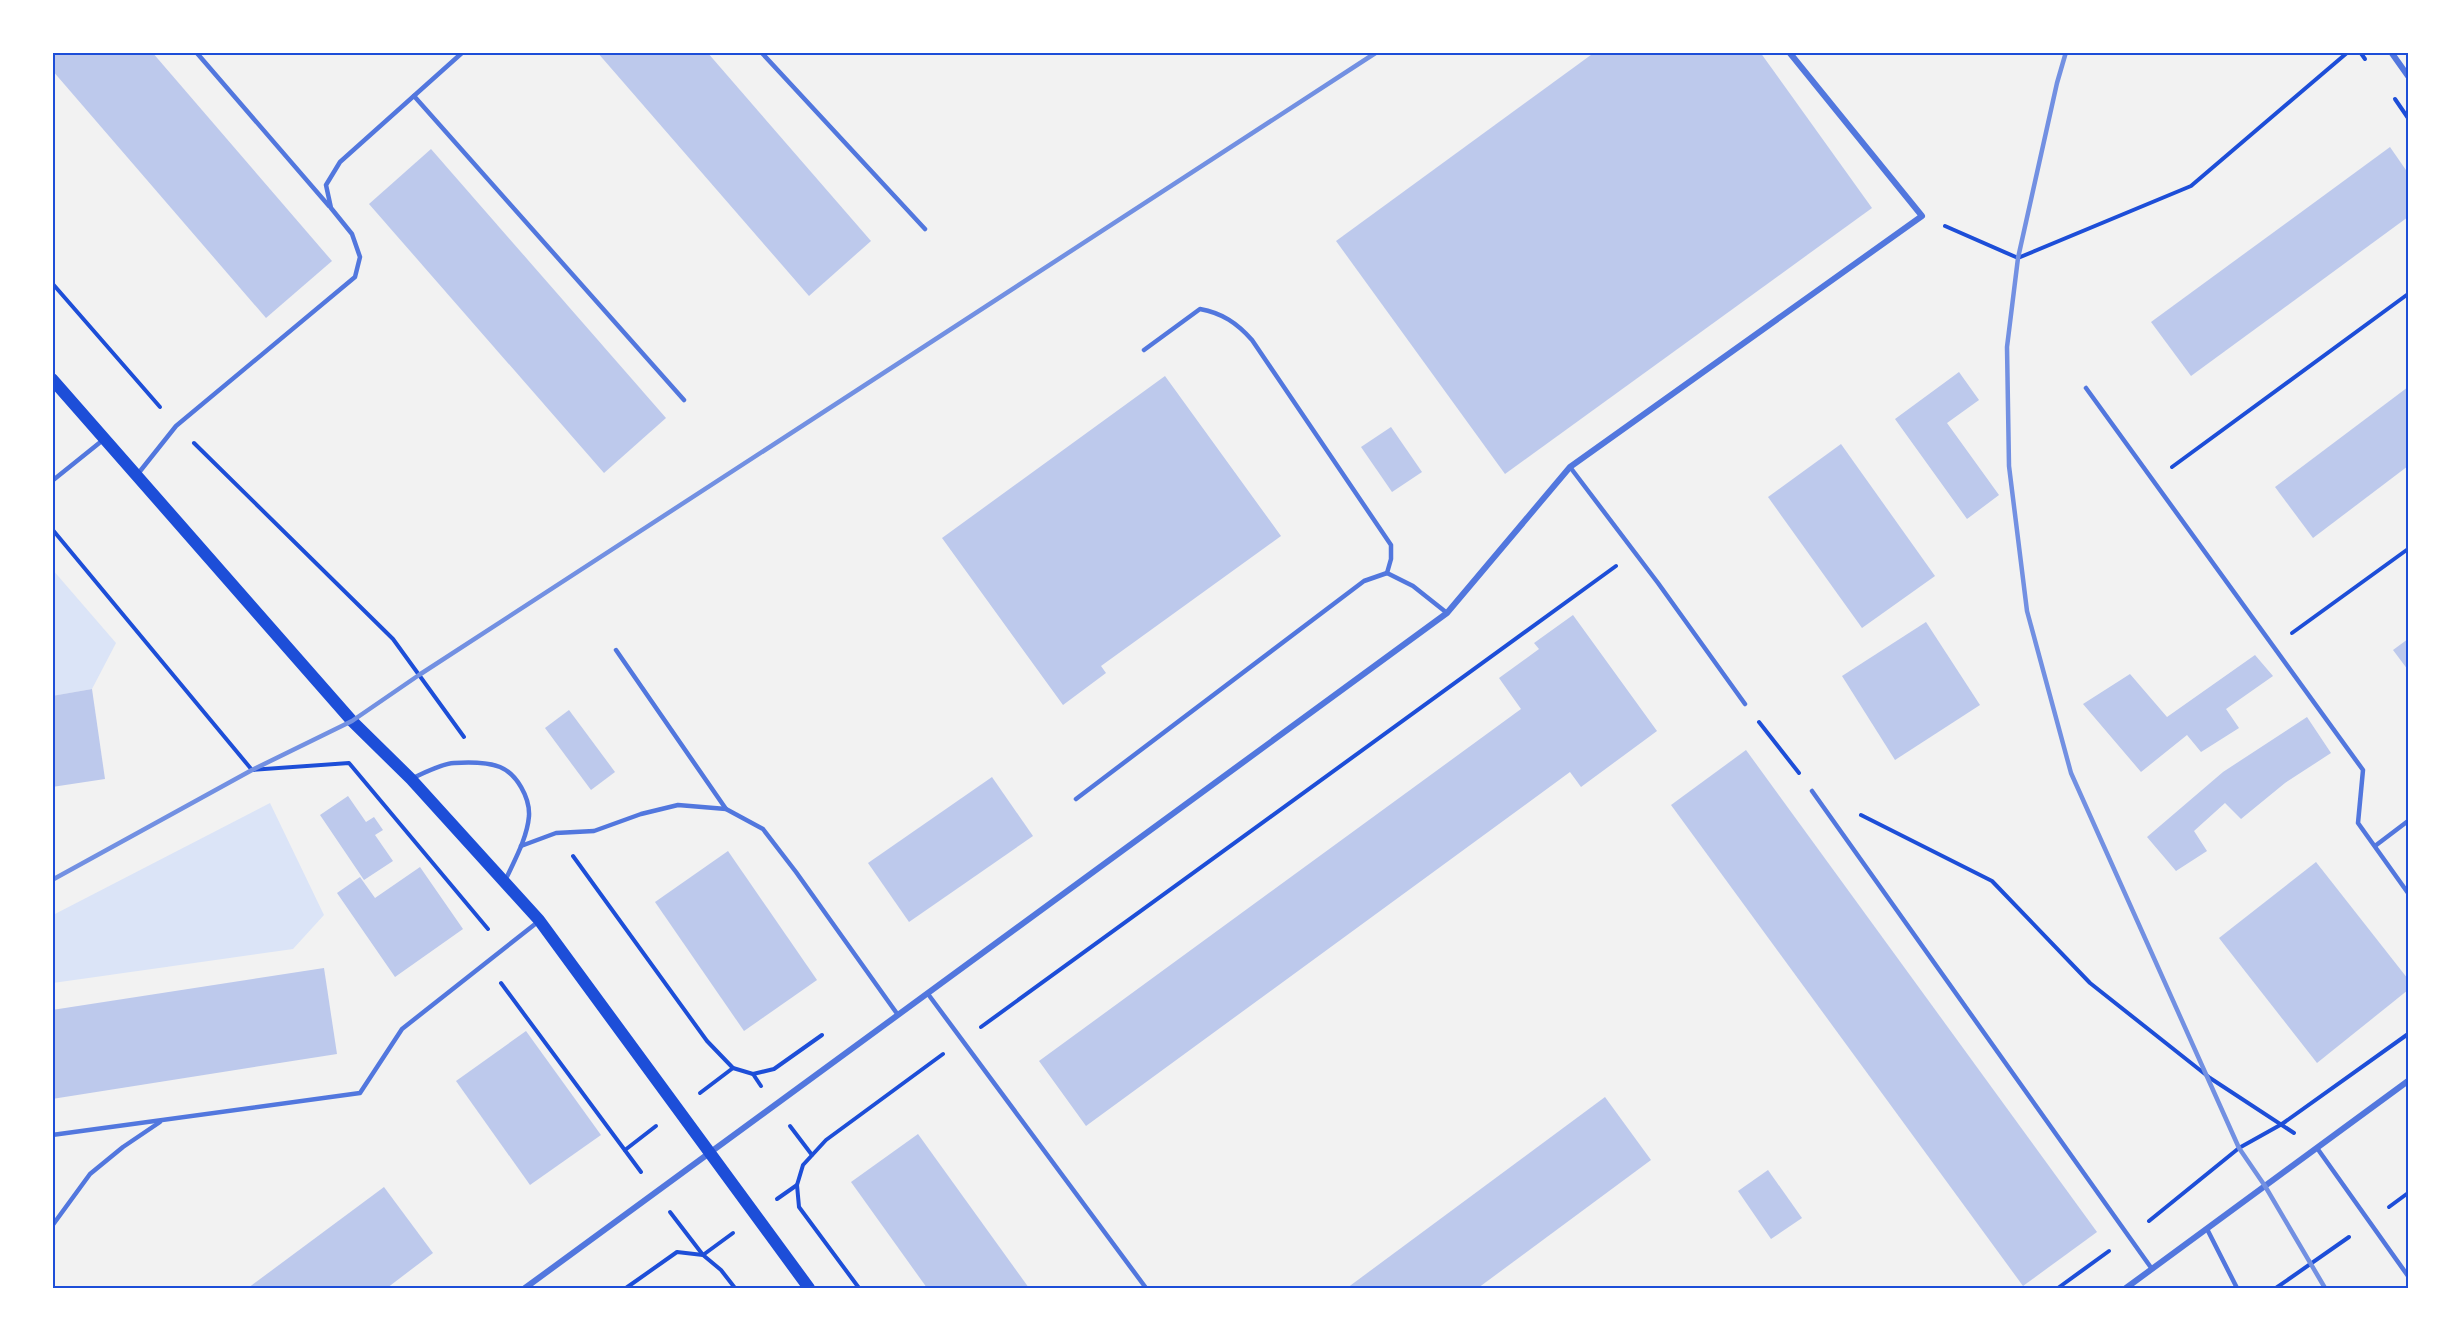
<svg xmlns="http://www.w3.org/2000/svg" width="2461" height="1341" font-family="Barlow,sans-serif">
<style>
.green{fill:#dbe4f7}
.building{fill:#bdc9ec}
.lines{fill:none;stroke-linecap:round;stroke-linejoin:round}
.path{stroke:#1d4ed8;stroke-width:4}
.service{stroke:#5277de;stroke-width:4.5}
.minor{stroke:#5277de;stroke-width:6}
.secondary{stroke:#1d4ed8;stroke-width:12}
.rail{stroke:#7290e2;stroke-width:4.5}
.neatline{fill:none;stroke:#1d4ed8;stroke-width:2}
</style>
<rect width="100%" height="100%" fill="#f2f2f2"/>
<g class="green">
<polygon points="52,569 116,643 92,689 53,696"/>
<polygon points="270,803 324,915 293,949 53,983 53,915"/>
</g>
<g class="building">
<polygon points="52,52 152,52 332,261 266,318 52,70"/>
<polygon points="597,52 707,52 871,241 809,296"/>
<polygon points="1595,52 1760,52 1872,208 1505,474 1336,241"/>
<polygon points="2390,147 2408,173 2408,217 2191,376 2151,322"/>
<polygon points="431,149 666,418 604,473 369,204"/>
<polygon points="1959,372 1979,400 1947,423 1999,495 1967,519 1895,419"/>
<polygon points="1165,376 1281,536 1101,666 1106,673 1063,705 942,538"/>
<polygon points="2408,387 2408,466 2313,538 2275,487"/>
<polygon points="1391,427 1422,472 1392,492 1361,447"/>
<polygon points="1841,444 1935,576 1862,628 1768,497"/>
<polygon points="1573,615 1657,731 1581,787 1570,772 1086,1126 1039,1061 1521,709 1499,678 1539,649 1534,643"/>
<polygon points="1926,622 1980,705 1895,760 1842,676"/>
<polygon points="2408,639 2408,670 2393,650"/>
<polygon points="2255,655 2273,676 2226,709 2239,728 2201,752 2187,735 2141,772 2083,704 2130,674 2167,717"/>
<polygon points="92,689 105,779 52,787 52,696"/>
<polygon points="569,710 615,772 591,790 545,728"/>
<polygon points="2307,717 2331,753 2285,783 2241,819 2225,803 2194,831 2207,851 2176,871 2147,837 2223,772"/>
<polygon points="1746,750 2097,1232 2023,1286 1671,805"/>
<polygon points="992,777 1033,836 909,922 868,863"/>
<polygon points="348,796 366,822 374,817 383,830 375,835 393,861 364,880 320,815"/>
<polygon points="728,851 817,980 744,1031 655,902"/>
<polygon points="2316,862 2408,979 2408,990 2317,1063 2219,938"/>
<polygon points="420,867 463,929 395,977 337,893 360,877 375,898"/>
<polygon points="324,968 337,1054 52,1099 52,1010"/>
<polygon points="526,1031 601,1135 530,1185 456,1081"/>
<polygon points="1605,1097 1651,1160 1478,1288 1347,1288"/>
<polygon points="918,1134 1029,1288 927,1288 851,1182"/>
<polygon points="1768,1170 1802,1218 1771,1239 1738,1191"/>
<polygon points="384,1187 433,1253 387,1288 248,1288"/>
</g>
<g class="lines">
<g class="path">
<polyline points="2360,52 2365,59"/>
<polyline points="2395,99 2408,118"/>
<polyline points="1945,226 2018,258 2191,186 2348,52"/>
<polyline points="52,283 160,407"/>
<polyline points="194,443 393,639 464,737"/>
<polyline points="2172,467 2408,294"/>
<polyline points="52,529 252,770 349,763 488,929"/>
<polyline points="2292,633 2408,549"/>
<polyline points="1759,722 1799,773"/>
<polyline points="1861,815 1992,881 2090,983 2210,1078 2294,1133"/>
<polyline points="573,856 707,1041 733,1068 753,1074 774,1069 822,1035"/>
<polyline points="501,983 641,1172"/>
<polyline points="981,1027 1616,566"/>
<polyline points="753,1074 761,1086"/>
<polyline points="700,1093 733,1068"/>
<polyline points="790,1126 812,1155"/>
<polyline points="625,1150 656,1126"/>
<polyline points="777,1199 797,1185"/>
<polyline points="2389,1207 2408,1193"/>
<polyline points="670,1212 703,1255 733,1233"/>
<polyline points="2149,1221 2239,1148 2282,1124 2408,1034"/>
<polyline points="626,1288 677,1252 703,1255 721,1270 735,1288"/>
<polyline points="859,1288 799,1207 797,1185 803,1165 826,1140 943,1054"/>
<polyline points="2058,1288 2109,1251"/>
<polyline points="2276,1288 2349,1237"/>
</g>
<g class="service">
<polyline points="196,52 329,206"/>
<polyline points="761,52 925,229"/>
<polyline points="414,96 684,400"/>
<path d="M 1144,350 L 1200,309 C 1222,313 1237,323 1252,340 L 1391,545 L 1391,559 L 1387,573"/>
<polyline points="2086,388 2363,770 2358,823 2408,893"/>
<polyline points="1570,467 1658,583 1745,704"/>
<polyline points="137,475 176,426 355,277 360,257 352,234 331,208 326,185 340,162 463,52"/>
<polyline points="52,481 103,440"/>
<polyline points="616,650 726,809"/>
<path d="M 411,779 C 424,773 440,764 454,763 C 469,762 487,762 500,767 C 517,774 530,798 529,816 C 527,839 514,861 505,881"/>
<polyline points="1812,791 2152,1269"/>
<polyline points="1076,799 1364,581 1387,573 1413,586 1447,613"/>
<polyline points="521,846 556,833 594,831 641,814 678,805 726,809 763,829 796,872 898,1015"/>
<polyline points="2375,846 2408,821"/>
<polyline points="928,994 1146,1288"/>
<polyline points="52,1135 360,1093 402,1029 539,921"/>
<polyline points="2317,1148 2408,1276"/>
<polyline points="52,1226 90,1174 123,1147 160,1122"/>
<polyline points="2207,1229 2237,1288"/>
</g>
<g class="minor">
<polyline points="2391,52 2408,76"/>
<polyline points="525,1288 1447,613 1570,467 1922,216 1789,52"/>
<polyline points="2126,1288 2408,1081"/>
</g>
<polyline class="secondary" points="52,379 352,721 411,779 539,920 809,1288"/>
<g class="rail">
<polyline points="2066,52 2057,83 2018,258 2007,347 2009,466 2027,611 2071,773 2239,1148 2265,1186 2325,1288"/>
<polyline points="52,880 252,770 352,721 419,675 1377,52"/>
</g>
</g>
<rect width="2461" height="1341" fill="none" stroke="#ffffff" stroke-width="108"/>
<rect x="54" y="54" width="2353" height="1233" class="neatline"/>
</svg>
